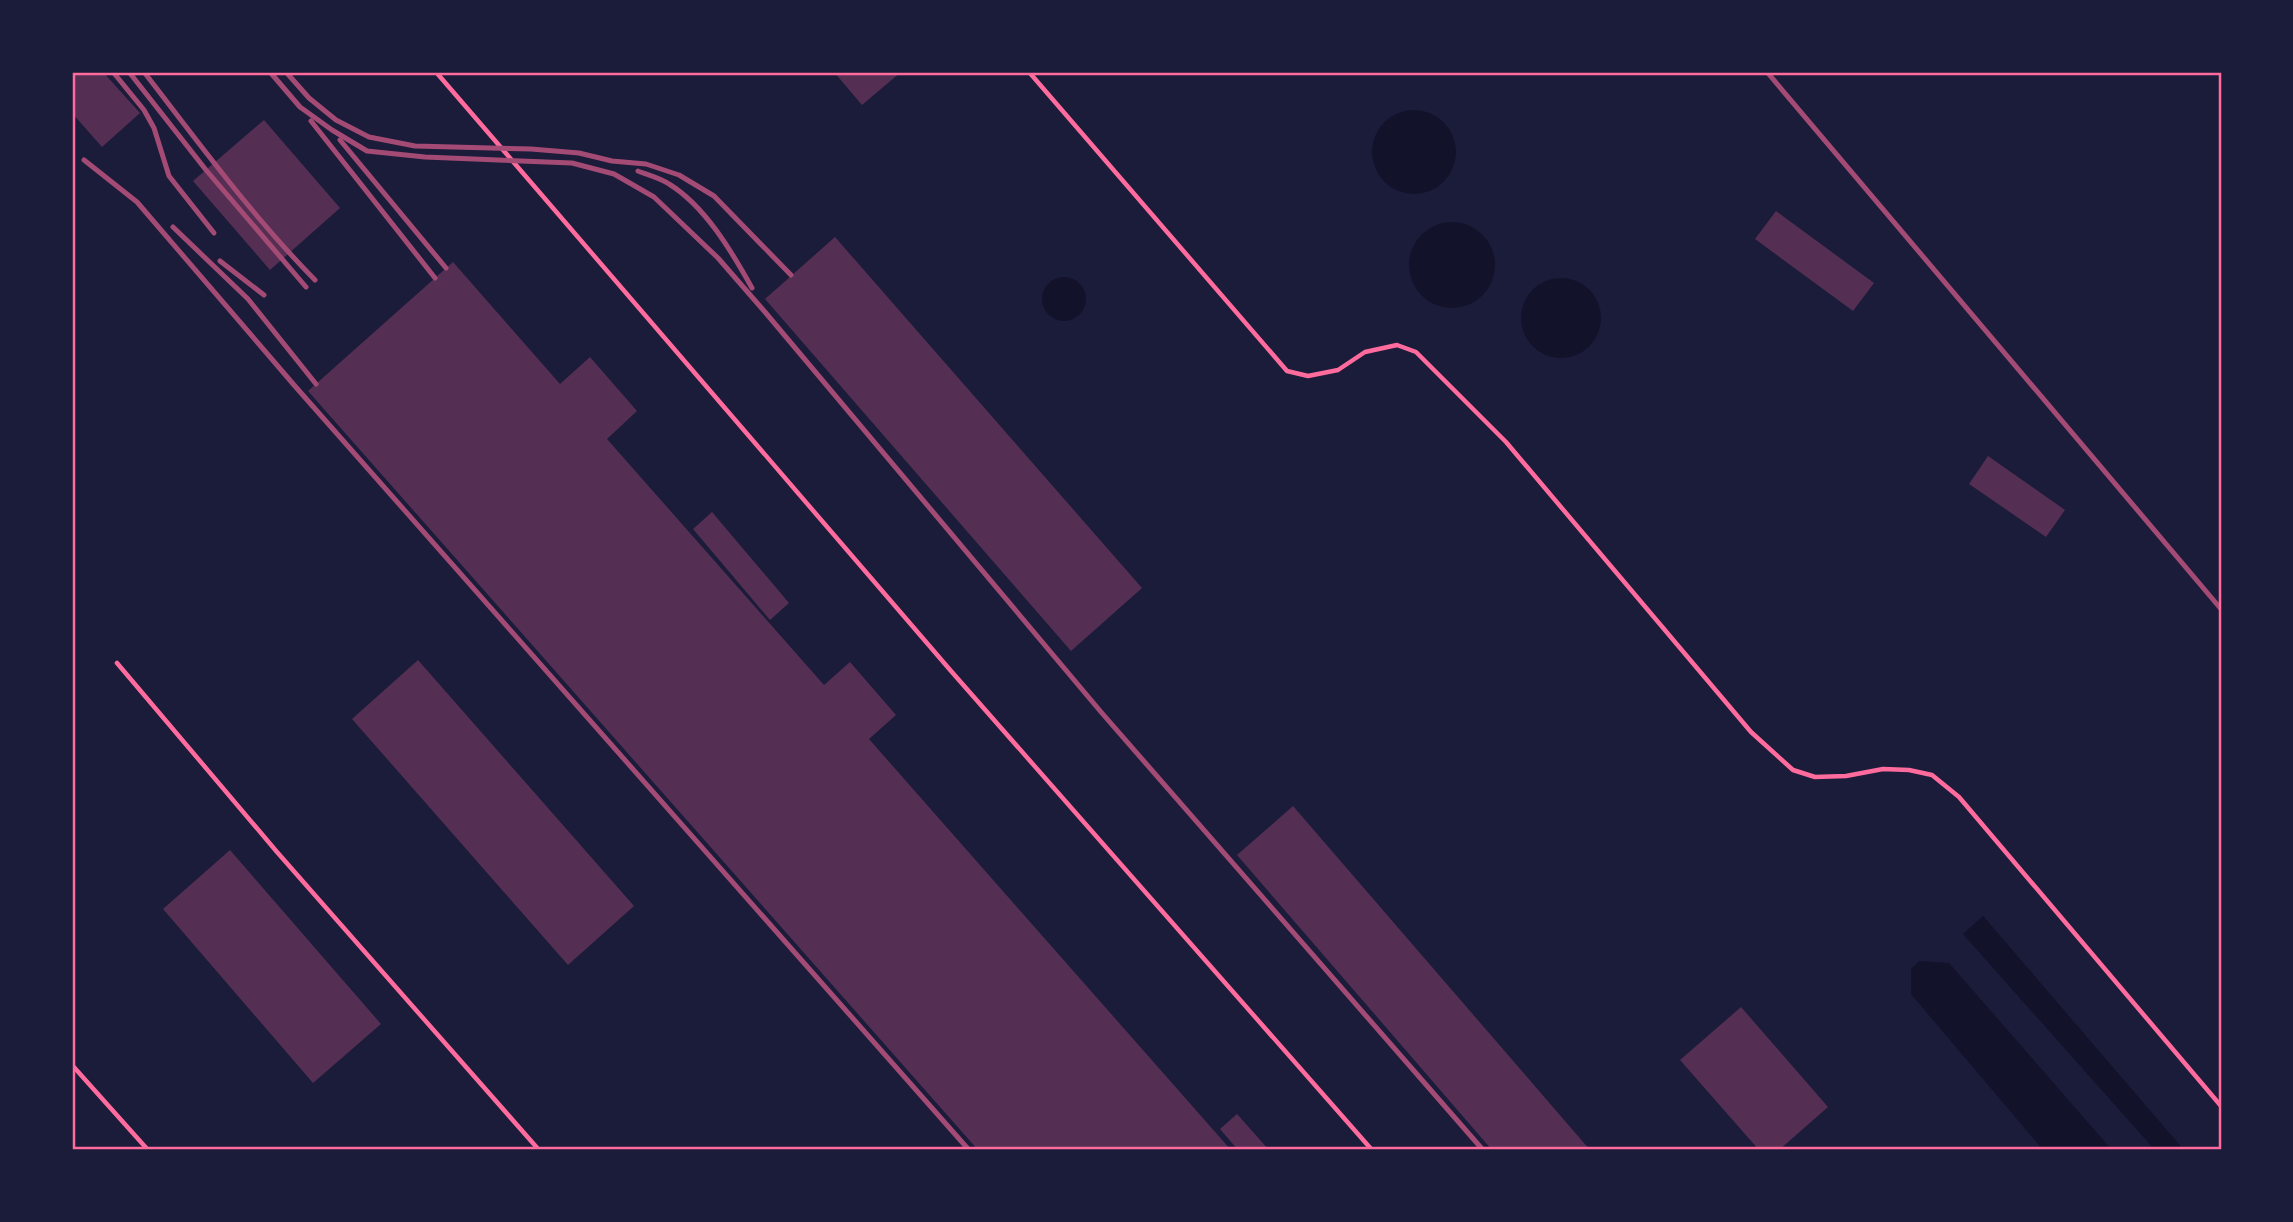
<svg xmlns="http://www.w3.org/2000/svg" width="2293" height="1222" font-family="Karla,sans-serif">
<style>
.water{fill:#12122b}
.building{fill:#542f53}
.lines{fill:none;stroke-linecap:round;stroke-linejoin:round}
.service{stroke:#ff6b9d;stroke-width:4.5}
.rail{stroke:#a44b75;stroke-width:5}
.neatline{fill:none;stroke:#ff6b9d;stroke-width:2.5}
</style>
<rect width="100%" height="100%" fill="#1b1b3a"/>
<g class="water">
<circle cx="1414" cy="152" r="42"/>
<circle cx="1452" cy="265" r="43"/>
<circle cx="1064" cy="299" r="22"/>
<circle cx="1561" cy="318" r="40"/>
<polygon points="1983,916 2184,1150 2155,1150 1963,934"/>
<polygon points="1919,961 1949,963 2112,1150 2043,1150 1911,994 1911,969"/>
</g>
<g class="building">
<polygon points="72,72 103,72 140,113 102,147 72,113"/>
<polygon points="834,72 901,72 862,105"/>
<polygon points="264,120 340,208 270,270 193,181"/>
<polygon points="1776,211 1874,283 1853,311 1755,239"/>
<polygon points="835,237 1142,588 1071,651 765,299"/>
<polygon points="453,262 560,384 590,357 637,411 607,439 824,685 850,662 896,715 869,739 1231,1150 978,1150 308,391"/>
<polygon points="1988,456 2065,510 2046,537 1969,484"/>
<polygon points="712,512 789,603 770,620 693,529"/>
<polygon points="418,660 634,906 568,965 352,719"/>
<polygon points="1293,806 1590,1150 1492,1150 1237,855"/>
<polygon points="230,850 381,1024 313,1083 163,909"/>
<polygon points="1741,1007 1828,1107 1779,1150 1759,1150 1680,1060"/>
<polygon points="1237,1114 1269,1150 1238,1150 1220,1129"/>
</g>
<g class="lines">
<g class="service">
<polyline points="436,72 951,671 1372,1150"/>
<polyline points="1029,72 1287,371 1308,376 1338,370 1365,352 1397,345 1416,352 1506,442 1751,732 1793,770 1815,777 1846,776 1883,769 1909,770 1932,775 1959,797 2221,1106"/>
<polyline points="117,663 277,852 539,1150"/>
<polyline points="72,1065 148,1150"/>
</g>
<g class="rail">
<polyline points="113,72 144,110 154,128 169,176 214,233"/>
<polyline points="129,72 206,170 306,287"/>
<path d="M 144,72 C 199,143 252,216 315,280"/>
<polyline points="270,72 300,107 332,130 367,151 425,157 572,163 614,174 654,197 718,258 765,312 1101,712 1483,1150"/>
<polyline points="286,72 309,98 336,120 369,137 415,146 531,149 579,153 612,161 646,164 679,175 714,196 791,275"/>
<polyline points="1767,72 2221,609"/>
<polyline points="311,121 435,278"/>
<polyline points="340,140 446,268"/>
<polyline points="84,160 137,202 294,385 969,1150"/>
<path d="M 638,171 C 648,175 660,178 669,184 C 705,206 732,252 752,288"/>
<polyline points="173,227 248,299 316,384"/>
<polyline points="220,261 264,295"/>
</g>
</g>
<rect width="2293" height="1222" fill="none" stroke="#1b1b3a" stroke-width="147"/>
<rect x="74" y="74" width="2146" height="1074" class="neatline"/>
</svg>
